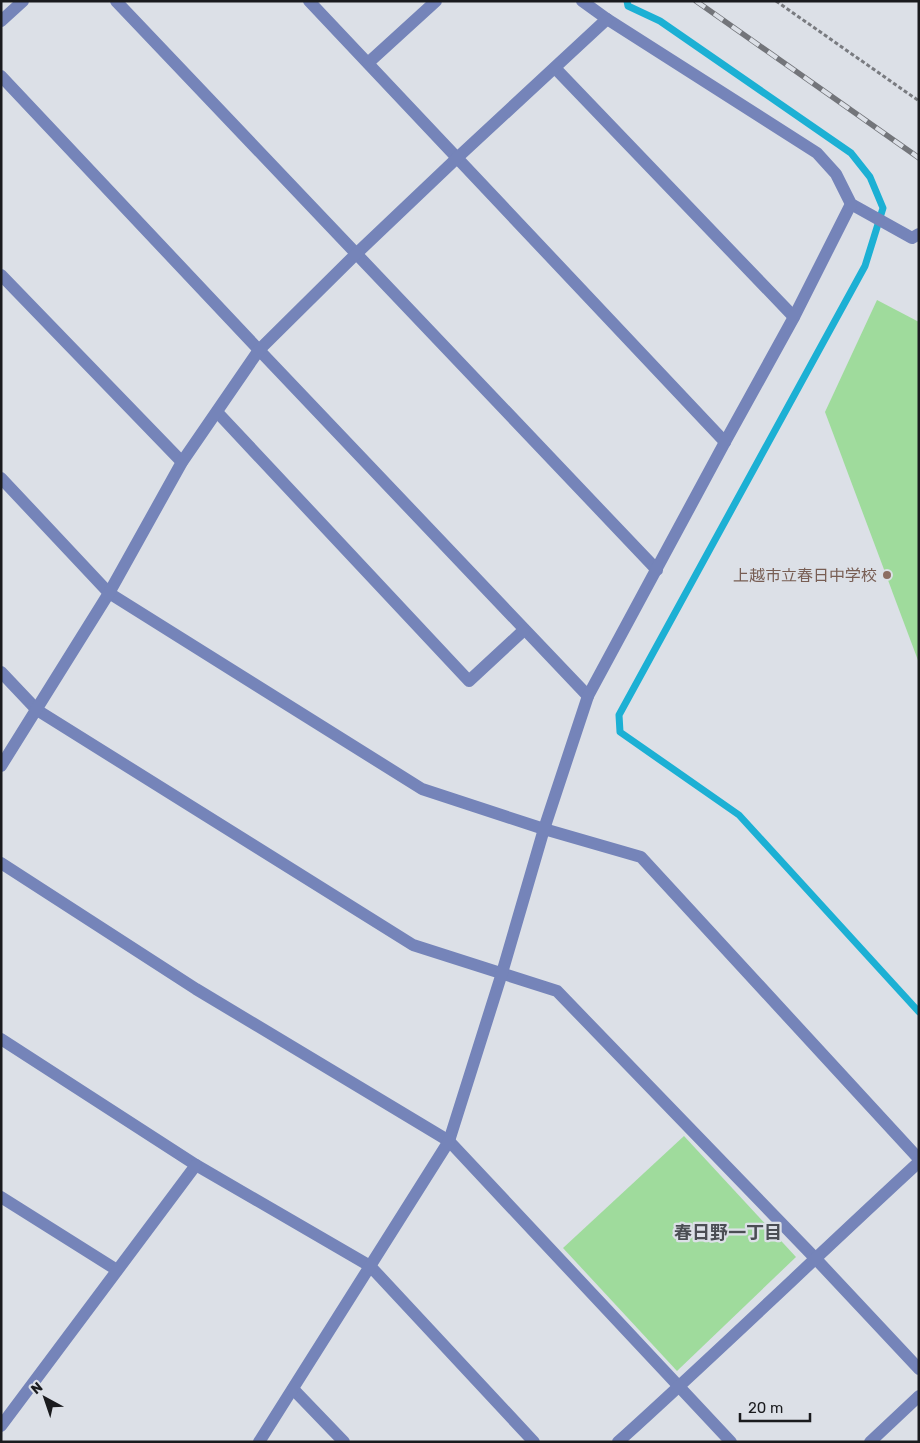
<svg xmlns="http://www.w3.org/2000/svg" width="920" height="1443" font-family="Rubik,'Noto Sans JP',sans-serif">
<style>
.green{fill:#9fdb9c}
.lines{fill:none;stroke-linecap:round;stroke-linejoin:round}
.stream{stroke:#1cb0d4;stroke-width:7}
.path{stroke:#797b80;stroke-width:3;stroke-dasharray:4 2.5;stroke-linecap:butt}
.minor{stroke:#7584b9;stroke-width:12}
.rail-casing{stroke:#73757a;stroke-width:5.5}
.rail{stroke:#dce0e7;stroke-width:4;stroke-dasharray:11;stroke-linecap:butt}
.education-dot{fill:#8d6e63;stroke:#dce0e7;stroke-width:2}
.labels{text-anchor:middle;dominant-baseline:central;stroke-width:4.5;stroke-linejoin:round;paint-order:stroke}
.education-label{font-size:16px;fill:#785e54;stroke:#dce0e7;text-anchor:end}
.neighbourhood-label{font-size:18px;font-weight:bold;fill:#4b4e54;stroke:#dce0e7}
</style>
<rect width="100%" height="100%" fill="#dce0e7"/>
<g class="green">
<polygon points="877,300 919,322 919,663 825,412"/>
<polygon points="684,1136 796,1257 677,1371 563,1248"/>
</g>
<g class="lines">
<polyline class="stream" points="627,1 628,6 660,21 851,153 870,177 883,208 865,266 619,715 620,732 739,815 919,1012"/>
<polyline class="path" points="776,1 919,101"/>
<g class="minor">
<polyline points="116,1 657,570"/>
<polyline points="309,1 725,442"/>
<polyline points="582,1 607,19 817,153 836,174 851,204 912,238 919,234"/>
<polyline points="1,21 23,1"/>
<polyline points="368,63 436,1"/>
<polyline points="555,68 794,317"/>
<polyline points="1,76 259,350 588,696"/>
<polyline points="1,275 182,462"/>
<polyline points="217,412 469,681 524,630"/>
<polyline points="1,478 109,593 422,789 544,829 641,857 919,1159"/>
<polyline points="1,672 37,710 413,945 557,991 815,1258 919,1369"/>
<polyline points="1,766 109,593 182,462 259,350 356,254 457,158 607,19"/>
<polyline points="1,863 196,989 449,1141 731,1442"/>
<polyline points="1,1039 196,1165 370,1266 534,1442"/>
<polyline points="1,1197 117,1270"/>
<polyline points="293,1389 344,1442"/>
<polyline points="1,1426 196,1165"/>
<polyline points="259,1442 449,1141 502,973 544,829 588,696 725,442 794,317 851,204"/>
<path d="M 618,1442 C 720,1350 818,1255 919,1162"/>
<polyline points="870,1442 919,1396"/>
</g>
<g class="rail-casing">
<polyline id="rail" points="696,1 919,158"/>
</g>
<use href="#rail" class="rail"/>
</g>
<circle class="education-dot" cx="887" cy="575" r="5"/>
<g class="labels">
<g class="education-label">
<text x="877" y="575">上越市立春日中学校</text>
</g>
<g class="neighbourhood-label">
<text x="728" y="1233">春日野一丁目</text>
</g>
</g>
<rect width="920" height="1443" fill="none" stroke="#1a1b1e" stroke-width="5"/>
<g transform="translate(45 1398) rotate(320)" stroke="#dce0e7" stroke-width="4" paint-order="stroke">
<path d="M0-4L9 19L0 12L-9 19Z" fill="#1a1b1e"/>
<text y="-8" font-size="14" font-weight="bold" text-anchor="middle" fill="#1a1b1e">N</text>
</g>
<path d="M740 1413v8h70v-8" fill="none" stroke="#1a1b1e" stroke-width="2.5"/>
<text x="748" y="1413" font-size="15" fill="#1a1b1e" stroke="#dce0e7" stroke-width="4" paint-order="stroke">20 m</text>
</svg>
